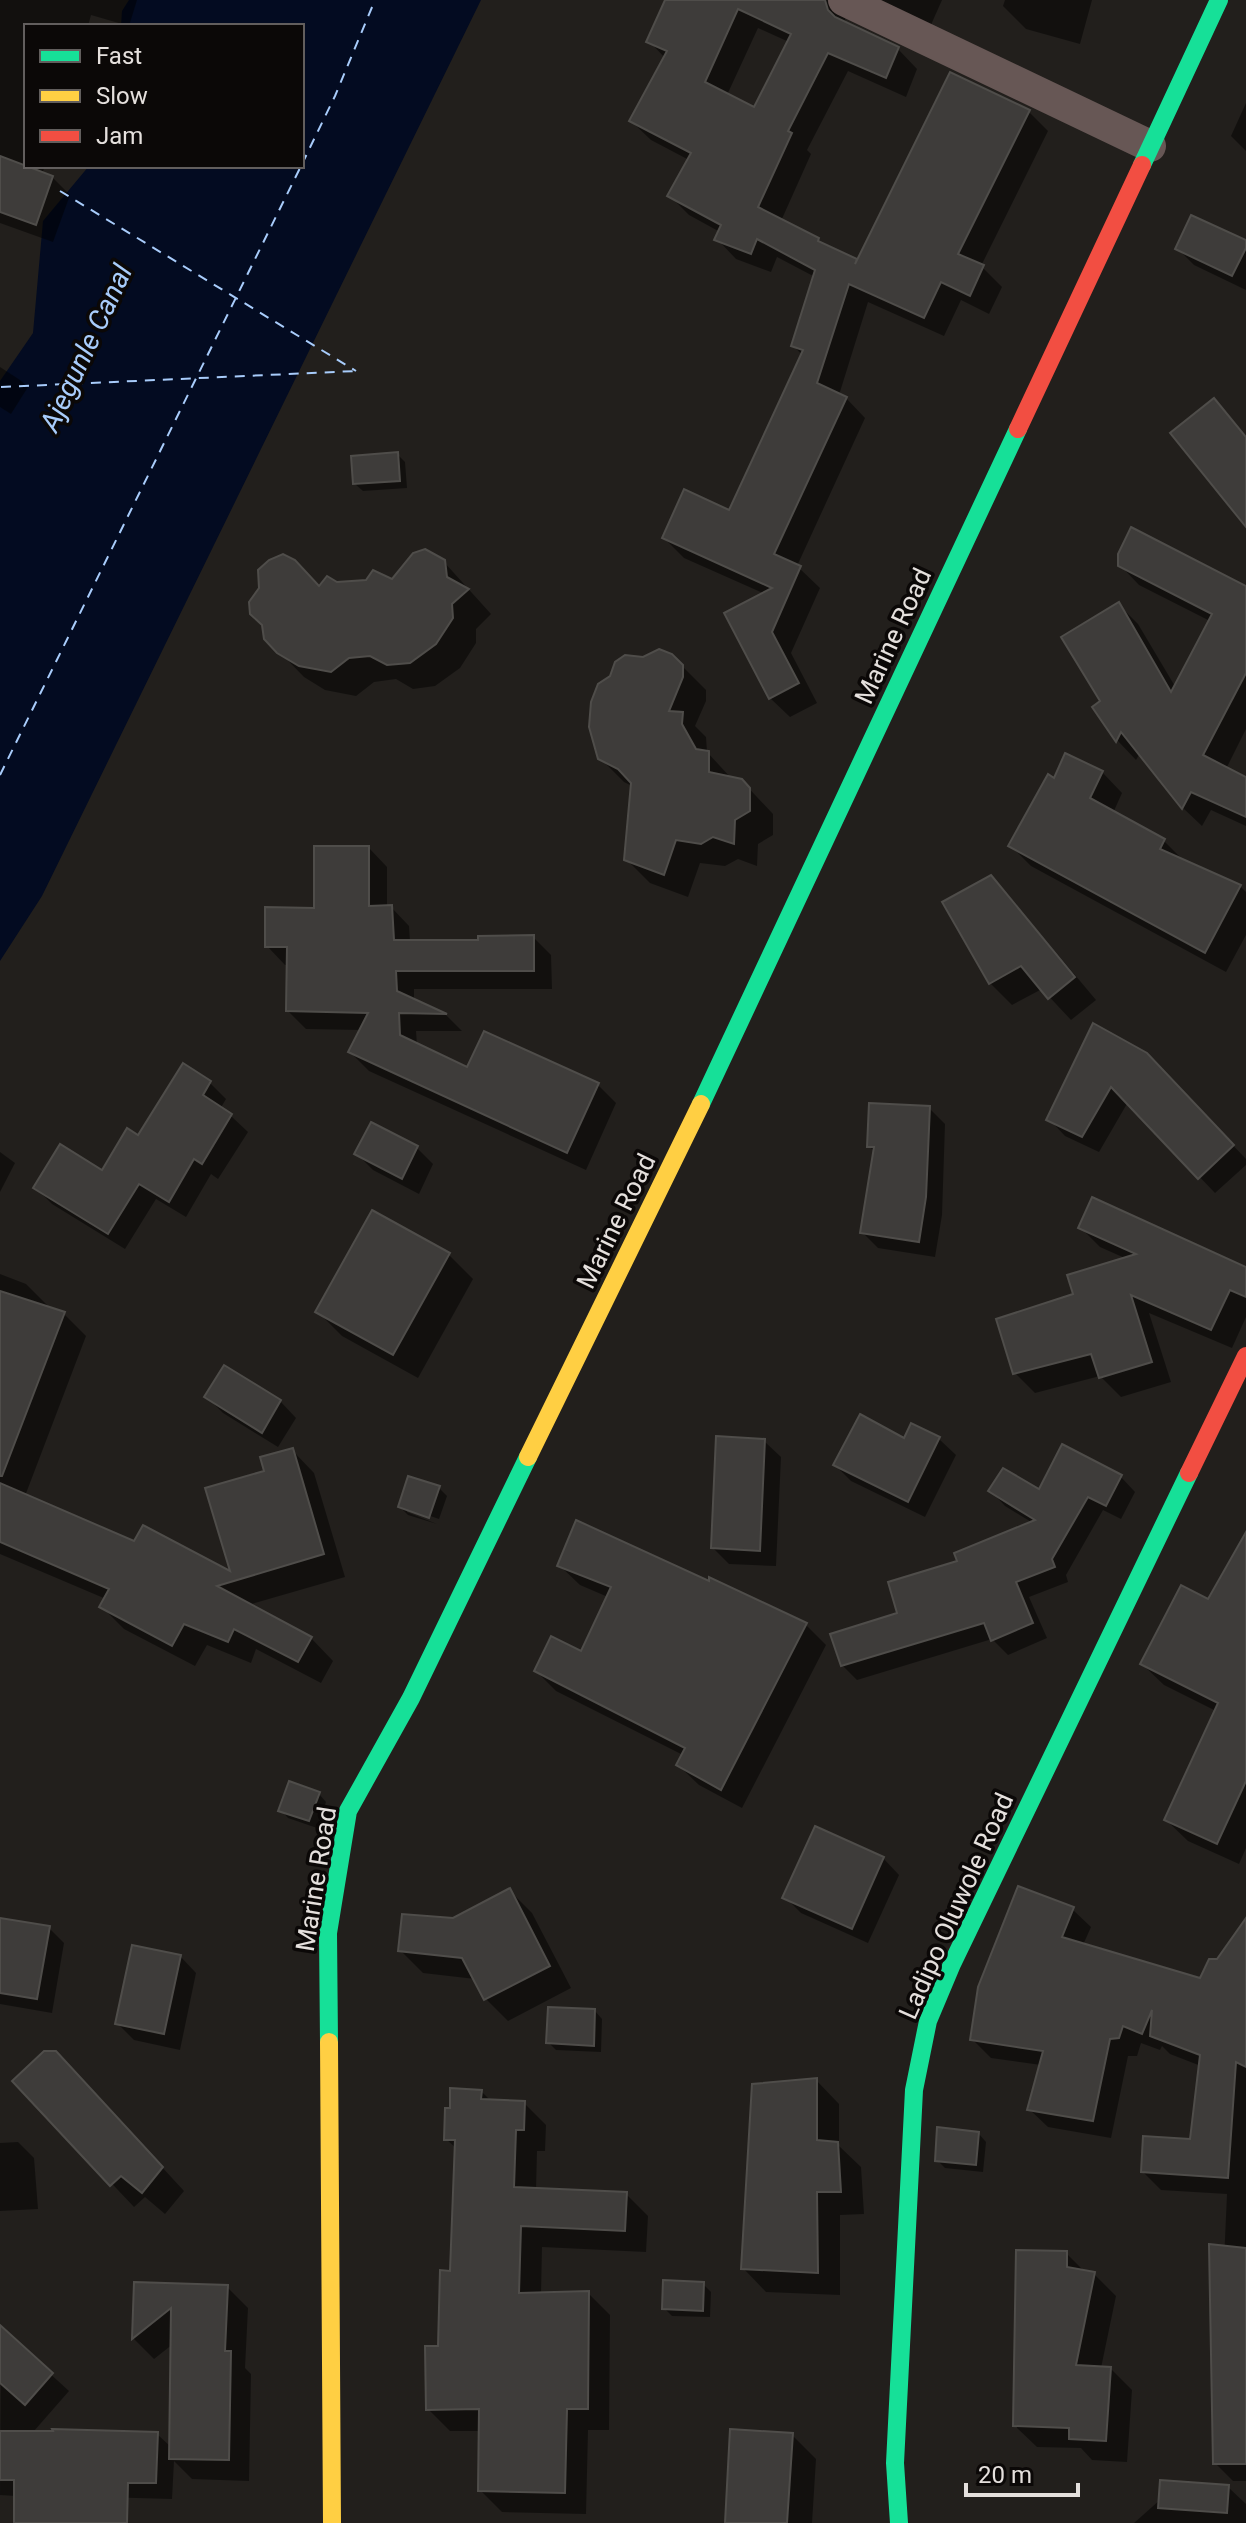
<svg xmlns="http://www.w3.org/2000/svg" width="1246" height="2523" font-family="Roboto,sans-serif">
<style>
.water{fill:#030b21}
.shadow{fill:#0007;fill-rule:evenodd}
.lines{fill:none;stroke-linecap:round;stroke-linejoin:round}
.ferry{stroke:#a8ccfb;stroke-width:2;stroke-dasharray:10 8;stroke-linecap:butt}
.building{fill:#3e3c3a;stroke:#4f4d4a;stroke-width:2;fill-rule:evenodd}
.street{stroke:#675755;stroke-width:32}
.fast{stroke:#16e098;stroke-width:18}
.slow{stroke:#ffcf43;stroke-width:18}
.jam{stroke:#f24e42;stroke-width:18}
.labels{text-anchor:middle;dominant-baseline:central;stroke-width:7;stroke-linejoin:round;paint-order:stroke}
.street-label{font-size:26px;fill:#e5e0dd;stroke:#0b0807}
.water-label{font-size:28px;font-style:italic;fill:#a8ccfb;stroke:#0b0807}
</style>
<rect width="100%" height="100%" fill="#221f1c"/>
<polygon class="water" points="129,0 481,0 42,896 0,961 0,381 33,333 43,221 89,166 302,166 302,26 121,26 122,11"/>
<g class="shadow">
<polygon points="0,0 137,0 129,26 91,15 88,26 26,26 26,166 45,166 42,174 52,177 70,195 53,242 0,223"/>
<path d="M 667,0 L 827,0 L 845,18 L 846,24 L 898,49 L 917,69 L 906,97 L 848,71 L 807,150 L 811,154 L 781,221 L 858,263 L 1028,111 L 1048,131 L 981,266 L 1002,287 L 989,314 L 961,300 L 944,336 L 868,302 L 839,395 L 846,398 L 865,418 L 797,566 L 820,588 L 791,653 L 817,703 L 790,717 L 770,698 L 765,594 L 684,558 L 664,538 L 730,512 L 802,355 L 793,345 L 815,277 L 777,257 L 771,272 L 736,259 L 717,239 L 720,232 L 689,215 L 670,196 L 689,160 L 651,140 L 631,121 L 665,58 L 649,41 ZM 758,28 L 789,42 L 755,110 L 727,95 Z"/>
<polygon points="873,0 942,0 930,27"/>
<polygon points="1005,0 1092,0 1080,44 1026,29 1003,6"/>
<polygon points="1246,103 1246,151 1231,136"/>
<polygon points="1246,243 1246,290 1194,265 1178,249"/>
<polygon points="0,367 20,380 28,387 11,414 0,407"/>
<polygon points="397,454 405,462 407,488 363,491 355,484"/>
<polygon points="444,562 491,614 476,629 476,643 460,668 435,686 413,689 396,679 374,682 356,696 325,690 304,677 266,638 320,588 337,584 393,581"/>
<polygon points="1120,565 1246,588 1246,729 1226,769 1246,779 1246,826 1211,810 1202,826 1183,808 1140,753 1136,760 1118,741 1094,707 1103,702 1119,605 1138,624 1176,688 1210,621 1139,585"/>
<polygon points="682,666 706,690 706,701 695,726 706,737 707,752 732,779 741,780 773,814 773,835 758,844 757,866 738,859 725,866 700,863 688,897 650,883 626,859 632,786 624,782 600,758"/>
<polygon points="1102,772 1122,793 1113,813 1164,841 1186,863 1240,886 1246,892 1246,935 1226,972 1031,866 1010,845 1055,781"/>
<polygon points="369,848 387,867 387,907 391,907 409,926 410,942 480,942 533,937 551,955 552,989 414,989 414,1001 446,1015 462,1031 416,1031 417,1045 468,1070 598,1085 616,1103 586,1170 369,1071 350,1052 361,1030 306,1029 288,1011 289,965 285,965 267,946 316,910"/>
<polygon points="990,877 1012,900 1096,1000 1071,1020 1042,989 1012,1005 990,983"/>
<polygon points="1146,1054 1246,1159 1246,1165 1215,1193 1128,1102 1099,1152 1065,1136 1049,1119"/>
<polygon points="184,1066 210,1083 226,1099 220,1109 231,1116 248,1132 218,1179 211,1174 186,1217 156,1199 125,1249 52,1204 36,1188 103,1173 139,1138"/>
<polygon points="929,1108 945,1124 942,1215 935,1257 878,1248 862,1232 875,1152 869,1146"/>
<polygon points="372,1125 417,1148 433,1164 419,1194 373,1170 357,1154"/>
<polygon points="0,1152 15,1163 0,1192"/>
<polygon points="1080,1227 1246,1269 1246,1317 1232,1348 1149,1313 1171,1382 1121,1397 1100,1376 1035,1393 1015,1373 1075,1296 1127,1259 1100,1247"/>
<polygon points="449,1255 473,1279 418,1378 342,1336 317,1311"/>
<polygon points="0,1274 26,1284 48,1306 47,1308 64,1314 86,1336 25,1496 135,1544 233,1575 266,1472 292,1450 314,1473 345,1577 248,1605 311,1638 333,1661 321,1683 256,1649 251,1663 207,1645 195,1666 124,1629 102,1607 106,1599 0,1554"/>
<polygon points="207,1397 280,1401 296,1418 278,1447 223,1413"/>
<polygon points="912,1426 939,1439 956,1455 925,1517 851,1481 835,1465 905,1440"/>
<polygon points="764,1441 781,1457 776,1566 729,1564 713,1548"/>
<polygon points="1121,1477 1135,1492 1121,1519 1103,1510 1066,1575 1068,1582 1029,1597 1047,1638 1008,1655 992,1639 857,1680 842,1665 960,1562 1033,1523 1005,1506 991,1491 1040,1492"/>
<polygon points="439,1488 447,1496 439,1519 407,1508 407,1512 437,1524 408,1515 400,1507"/>
<polygon points="559,1565 805,1624 826,1645 742,1808 699,1785 678,1765 683,1755 556,1691 536,1671 582,1654 608,1597 580,1585"/>
<polygon points="1246,1577 1246,1848 1239,1864 1188,1841 1166,1820 1216,1711 1164,1685 1142,1664 1209,1601"/>
<polygon points="319,1794 326,1802 317,1828 288,1818 281,1810"/>
<polygon points="883,1858 899,1875 868,1943 801,1913 785,1897"/>
<polygon points="510,1891 532,1913 571,1988 508,2021 486,1999 475,1979 423,1973 401,1951 453,1920"/>
<polygon points="1072,1909 1091,1927 1083,1945 1201,1980 1218,1962 1246,1944 1246,2481 1233,2481 1215,2463 1227,2194 1161,2190 1143,2172 1192,2141 1201,2066 1170,2054 1162,2046 1160,2050 1141,2043 1137,2056 1128,2056 1111,2138 1048,2127 1029,2109 1041,2065 991,2058 972,2039"/>
<polygon points="0,1918 49,1928 64,1943 52,2013 0,2004"/>
<polygon points="180,1956 196,1973 180,2050 134,2040 118,2024"/>
<polygon points="595,2011 602,2019 601,2052 556,2050 548,2042"/>
<polygon points="78,2076 184,2191 165,2214 145,2197 134,2207 15,2081"/>
<polygon points="816,2080 839,2104 839,2146 861,2167 864,2214 840,2215 840,2295 766,2292 743,2268"/>
<polygon points="481,2091 492,2102 524,2103 546,2125 545,2151 537,2151 536,2190 626,2194 648,2216 646,2252 542,2247 541,2294 588,2293 610,2315 609,2430 588,2430 586,2514 502,2512 480,2490 481,2431 450,2431 428,2409 452,2273 457,2149 446,2139"/>
<polygon points="979,2134 986,2142 983,2172 945,2168 937,2160"/>
<polygon points="18,2142 34,2158 38,2209 0,2211 0,2143"/>
<polygon points="1066,2253 1085,2272 1094,2274 1116,2296 1101,2368 1111,2369 1132,2390 1127,2462 1092,2460 1081,2448 1037,2447 1015,2426"/>
<polygon points="136,2284 227,2287 248,2308 245,2368 251,2374 249,2481 192,2479 174,2461 172,2499 64,2496 64,2523 16,2523 16,2496 0,2495 1,2329 69,2391 34,2431 157,2434 171,2447 173,2344 154,2359 134,2339"/>
<polygon points="703,2284 711,2292 710,2317 672,2316 664,2308"/>
<polygon points="792,2435 816,2459 812,2523 727,2523"/>
<polygon points="1228,2487 1246,2504 1246,2523 1134,2523 1161,2499"/>
</g>
<g class="lines">
<g class="ferry">
<polyline points="302,164 335,96 375,0"/>
<polyline points="60,191 356,371"/>
<polyline points="1,387 356,371"/>
<polyline points="0,775 301,166"/>
</g>
</g>
<g class="building">
<path d="M 665,0 L 825,0 L 828,10 L 835,17 L 899,47 L 886,78 L 828,53 L 788,131 L 792,133 L 758,207 L 819,238 L 818,241 L 857,259 L 855,264 L 950,72 L 1030,110 L 958,254 L 984,265 L 970,296 L 941,282 L 924,318 L 849,284 L 817,383 L 847,397 L 774,554 L 801,566 L 772,632 L 799,683 L 769,699 L 724,613 L 772,588 L 662,538 L 684,489 L 729,510 L 803,350 L 791,346 L 815,270 L 757,239 L 751,254 L 714,240 L 721,225 L 667,196 L 691,153 L 629,121 L 667,51 L 646,42 ZM 738,9 L 791,34 L 754,107 L 705,82 Z"/>
<polygon points="0,156 53,176 36,225 0,212"/>
<polygon points="1191,215 1246,240 1246,248 1232,276 1175,249"/>
<polygon points="1214,398 1246,437 1246,527 1170,433"/>
<polygon points="398,452 400,481 353,484 351,456"/>
<polygon points="1131,527 1246,586 1246,673 1203,755 1246,777 1246,817 1191,792 1182,809 1121,732 1116,742 1092,707 1100,701 1061,637 1119,602 1171,692 1212,614 1118,566 1118,554"/>
<polygon points="425,549 445,560 447,577 469,589 452,604 453,618 436,644 410,663 387,665 370,656 349,658 331,672 299,666 277,653 264,639 262,625 250,614 249,602 259,588 258,570 269,560 283,554 295,560 319,586 327,576 337,582 366,580 373,570 392,579 413,553"/>
<polygon points="659,649 672,654 683,665 683,677 669,711 683,712 682,724 696,749 709,751 709,772 742,779 750,788 750,811 735,820 734,844 713,837 701,844 676,840 664,875 624,860 631,783 618,769 598,759 589,727 591,702 598,684 610,676 615,662 625,655 643,657"/>
<polygon points="1065,753 1103,771 1090,798 1165,839 1160,849 1241,885 1205,953 1008,846 1048,774 1054,778"/>
<polygon points="314,846 369,846 369,906 392,905 394,940 478,940 478,936 534,935 534,971 396,971 397,991 447,1014 399,1013 400,1035 467,1067 484,1031 599,1083 567,1153 348,1052 368,1013 286,1011 287,947 265,947 265,907 314,908"/>
<polygon points="991,875 1075,977 1048,999 1021,966 989,984 942,902"/>
<polygon points="1093,1023 1147,1053 1234,1145 1198,1179 1111,1087 1082,1137 1046,1120"/>
<polygon points="183,1063 211,1081 203,1095 232,1114 202,1164 194,1159 169,1202 139,1184 108,1234 33,1188 60,1144 102,1170 127,1128 138,1135"/>
<polygon points="869,1103 930,1106 926,1197 919,1242 860,1233 874,1147 867,1147"/>
<polygon points="371,1122 418,1146 402,1179 354,1154"/>
<polygon points="1092,1197 1246,1267 1246,1297 1230,1290 1211,1330 1131,1295 1152,1362 1099,1378 1091,1354 1013,1374 996,1319 1073,1294 1067,1275 1136,1254 1078,1228"/>
<polygon points="372,1210 450,1253 393,1355 315,1312"/>
<polygon points="0,1291 65,1312 2,1476 0,1476"/>
<polygon points="224,1365 281,1400 262,1433 204,1397"/>
<polygon points="860,1414 904,1438 911,1423 940,1437 908,1502 833,1465"/>
<polygon points="716,1436 765,1439 760,1551 711,1548"/>
<polygon points="1062,1444 1122,1475 1106,1506 1088,1497 1052,1559 1055,1567 1016,1582 1033,1623 991,1641 984,1623 841,1666 830,1634 897,1613 888,1582 957,1561 954,1553 1035,1520 988,1491 1003,1468 1039,1489"/>
<polygon points="293,1448 324,1554 217,1586 312,1637 298,1662 234,1629 228,1642 184,1624 172,1646 99,1607 109,1589 0,1542 0,1483 134,1541 143,1525 230,1571 205,1488 264,1471 260,1457"/>
<polygon points="408,1476 440,1486 429,1518 398,1507"/>
<polygon points="576,1520 709,1581 709,1577 807,1623 721,1790 676,1765 685,1748 534,1671 551,1636 581,1651 611,1587 557,1566"/>
<polygon points="1246,1532 1246,1781 1217,1844 1164,1820 1218,1703 1140,1664 1181,1585 1208,1599"/>
<polygon points="289,1781 320,1792 309,1821 278,1811"/>
<polygon points="815,1826 884,1857 852,1929 782,1898"/>
<polygon points="1018,1886 1074,1907 1062,1937 1200,1978 1209,1959 1217,1959 1246,1918 1246,2067 1236,2062 1228,2178 1141,2172 1143,2136 1190,2139 1200,2055 1150,2036 1152,2010 1142,2034 1123,2026 1119,2038 1110,2039 1093,2121 1027,2110 1043,2051 970,2040 978,1987"/>
<polygon points="510,1888 550,1966 484,2000 462,1958 398,1951 402,1914 453,1918"/>
<polygon points="0,1918 50,1926 37,1999 0,1993"/>
<polygon points="132,1945 181,1955 164,2034 115,2024"/>
<polygon points="548,2007 595,2009 594,2046 546,2043"/>
<polygon points="44,2051 56,2051 163,2167 142,2193 121,2176 110,2186 12,2081"/>
<polygon points="817,2078 817,2140 838,2142 841,2192 817,2192 818,2273 741,2269 752,2084"/>
<polygon points="450,2088 482,2090 481,2099 525,2101 524,2130 516,2130 514,2187 627,2192 625,2231 521,2226 519,2293 589,2291 588,2409 567,2409 565,2493 478,2491 479,2409 426,2410 425,2346 438,2346 440,2270 450,2271 455,2140 444,2140 445,2108 450,2108"/>
<polygon points="937,2127 979,2132 976,2165 935,2161"/>
<polygon points="1209,2244 1246,2248 1246,2464 1213,2464"/>
<polygon points="1016,2250 1067,2251 1067,2267 1095,2272 1076,2365 1111,2367 1106,2441 1069,2439 1069,2428 1013,2426"/>
<polygon points="663,2280 704,2282 703,2311 662,2309"/>
<polygon points="134,2282 228,2285 225,2351 231,2351 229,2460 169,2459 171,2308 132,2339"/>
<polygon points="0,2325 53,2373 25,2405 0,2383"/>
<polygon points="52,2429 158,2432 156,2483 128,2483 127,2523 14,2523 14,2480 0,2480 0,2431 53,2431"/>
<polygon points="730,2429 793,2433 787,2523 725,2523"/>
<polygon points="1160,2480 1229,2485 1227,2513 1158,2508"/>
</g>
<g class="lines">
<polyline class="street" points="844,0 1150,146"/>
<g class="fast">
<polyline points="1142,165 1219,0"/>
<polyline points="701,1104 1018,429"/>
<polyline points="329,2042 328,1933 348,1811 411,1698 528,1457"/>
<polyline points="899,2523 895,2463 914,2090 928,2021 952,1964 1189,1473"/>
</g>
<g class="slow">
<polyline points="528,1457 701,1104"/>
<polyline points="329,2042 332,2523"/>
</g>
<g class="jam">
<polyline points="1018,429 1142,165"/>
<polyline points="1189,1473 1246,1356"/>
</g>
</g>
<g class="labels">
<g class="street-label">
<text transform="translate(893 636) rotate(-65)">Marine Road</text>
<text transform="translate(616 1221) rotate(-64)">Marine Road</text>
<text transform="translate(316 1879) rotate(-81)">Marine Road</text>
<text transform="translate(956 1906) rotate(-66)">Ladipo Oluwole Road</text>
</g>
<g class="water-label">
<text transform="translate(86 348) rotate(-65)">Ajegunle Canal</text>
</g>
</g>
<rect x="24" y="24" width="280" height="144" fill="#0b0807" stroke="#625e5d" stroke-width="2"/>
<rect x="40" y="50" width="40" height="12" fill="#16e098" stroke="#625e5d" stroke-width="2"/>
<text x="96" y="64" font-size="24" fill="#e5e0dd">Fast</text>
<rect x="40" y="90" width="40" height="12" fill="#ffcf43" stroke="#625e5d" stroke-width="2"/>
<text x="96" y="104" font-size="24" fill="#e5e0dd">Slow</text>
<rect x="40" y="130" width="40" height="12" fill="#f24e42" stroke="#625e5d" stroke-width="2"/>
<text x="96" y="144" font-size="24" fill="#e5e0dd">Jam</text>
<path d="M966 2483v12h112v-12" fill="none" stroke="#e5e0dd" stroke-width="4"/>
<text x="978" y="2483" font-size="24" fill="#e5e0dd" stroke="#0b0807" stroke-width="6" paint-order="stroke">20 m</text>
</svg>
